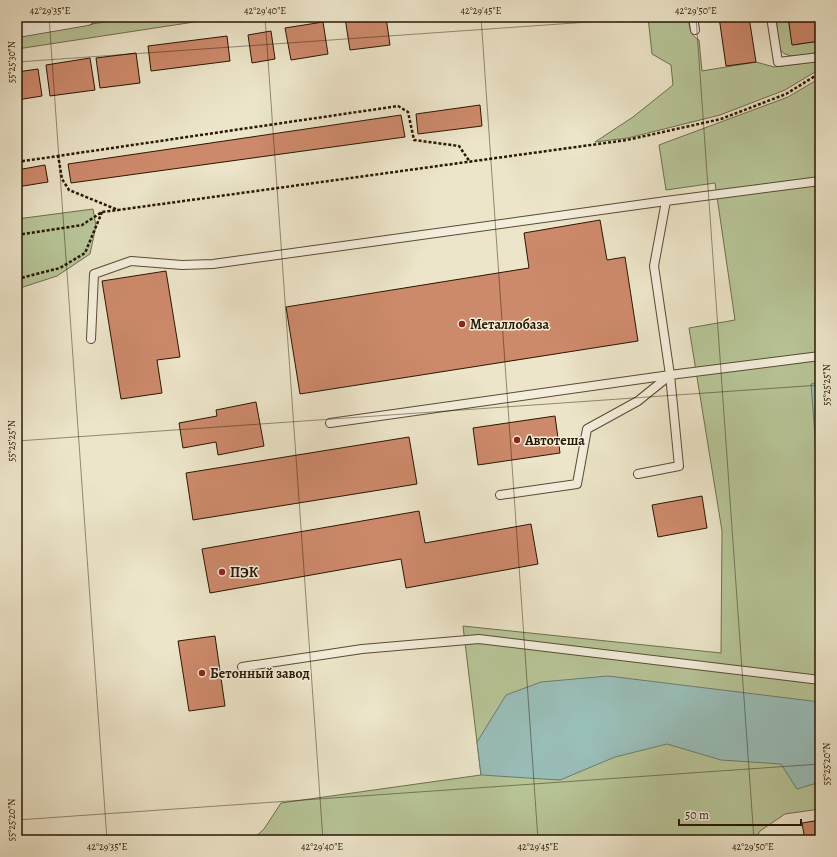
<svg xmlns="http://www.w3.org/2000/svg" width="837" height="857" font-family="Alegreya,serif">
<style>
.green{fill:#b7c597;stroke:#706e4c}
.water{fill:#99bfb9;stroke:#6c7c6f}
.building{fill:#cd8a6b;stroke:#291701}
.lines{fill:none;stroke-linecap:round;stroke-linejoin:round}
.lane-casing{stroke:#5a4a33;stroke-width:10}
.street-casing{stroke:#5a4a33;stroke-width:18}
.path{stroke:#291701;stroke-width:2.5;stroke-dasharray:3 2;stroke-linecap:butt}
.lane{stroke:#f3eedc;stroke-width:8}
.street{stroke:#f3eedc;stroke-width:16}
.ticks{fill:none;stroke:#291701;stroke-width:1;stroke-opacity:0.45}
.poi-dot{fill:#8f2418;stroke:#f3eedc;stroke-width:1.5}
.labels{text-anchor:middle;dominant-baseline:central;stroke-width:3;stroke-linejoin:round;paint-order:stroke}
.poi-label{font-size:14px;font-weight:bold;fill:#291701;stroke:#f3eedc;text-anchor:start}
.neatline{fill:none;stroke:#291701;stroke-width:1.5}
.ticks-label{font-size:10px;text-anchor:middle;fill:#291701}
</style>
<rect width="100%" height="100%" fill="#ece5c9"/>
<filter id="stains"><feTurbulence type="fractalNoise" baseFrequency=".005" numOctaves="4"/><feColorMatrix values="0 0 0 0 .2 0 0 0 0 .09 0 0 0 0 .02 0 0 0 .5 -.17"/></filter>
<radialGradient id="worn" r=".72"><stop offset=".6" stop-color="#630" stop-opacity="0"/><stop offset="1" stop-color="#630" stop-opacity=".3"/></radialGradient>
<g class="green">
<polygon points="133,17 227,17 17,49 17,37"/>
<path d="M 648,17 L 688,17 C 690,28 689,34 699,40 L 702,71 L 756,62 L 774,67 L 820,61 L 820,69 L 785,90 L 720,115 L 628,138 L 595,142 L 633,117 L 673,85 L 671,65 L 652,54 Z"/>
<path d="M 776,17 L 788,17 L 793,45 L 820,41 L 820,52 C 810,53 787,62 780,49 C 778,44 777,24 776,17 Z"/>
<polygon points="820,78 820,809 785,814 760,831 755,840 252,840 264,829 281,803 481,775 463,626 721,653 722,531 689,328 735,320 715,183 666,190 659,145 788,97"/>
<polygon points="93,209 96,226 90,254 57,276 17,289 17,219"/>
</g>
<g class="water">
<polygon points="820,382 820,476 818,474 811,384"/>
<polygon points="608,676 820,702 820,782 797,789 781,764 721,760 667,744 615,757 560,780 481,775 477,742 506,695 541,682"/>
</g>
<g class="building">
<polygon points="351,17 386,17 390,45 350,50 345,18"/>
<polygon points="449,17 474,17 450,21"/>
<polygon points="719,17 749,17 756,62 726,66"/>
<polygon points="788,17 820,17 820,41 792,45"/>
<polygon points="323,22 328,54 291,60 285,28"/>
<polygon points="271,31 275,59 252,63 248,35"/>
<polygon points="227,36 230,61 151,71 148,46"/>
<polygon points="136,53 140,83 100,88 96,58"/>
<polygon points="90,58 95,90 50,96 46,65"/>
<polygon points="38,69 42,96 17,100 17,72"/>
<polygon points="480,105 482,126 418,134 416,114"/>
<polygon points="401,115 405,137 71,183 68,164"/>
<polygon points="45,165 48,182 17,187 17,170"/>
<polygon points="600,220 607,260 625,257 638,341 300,394 286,307 529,268 524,233"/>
<polygon points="166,271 180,357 157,360 162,393 121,399 102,281"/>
<polygon points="256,402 264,446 218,455 216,442 183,448 179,423 217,416 216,410"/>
<polygon points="555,416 560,453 478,465 473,428"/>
<polygon points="409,437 417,484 193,520 186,473"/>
<polygon points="702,496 707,528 658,537 652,505"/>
<polygon points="419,511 425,543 531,524 538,564 406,588 401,559 210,593 202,549"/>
<polygon points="215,636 225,706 189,711 178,641"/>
<polygon points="820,820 820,840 805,840 802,823"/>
</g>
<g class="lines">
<g class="lane-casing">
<g id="lane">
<polyline points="693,17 695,30"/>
<polyline points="771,17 778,62 820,57"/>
<polyline points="91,339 94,274 131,261 182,265 213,264 666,201 820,181"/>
<polyline points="330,423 670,375 820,356"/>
<polyline points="638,474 679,466 670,375 654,266 666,201"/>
<polyline points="500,495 577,484 587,429 638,401 669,376"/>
<polyline points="242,667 362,649 479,639 820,680"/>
</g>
</g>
<g class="street-casing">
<polyline id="street" points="17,29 87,17"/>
</g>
<g class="path">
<polyline points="58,155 62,179 69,190 118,210 627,140 721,119 786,94 820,73"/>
<polyline points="17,162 398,106 408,112 414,140 459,146 470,162"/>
<polyline points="17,235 82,225 102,212 118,210"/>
<polyline points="17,279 60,268 85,253 102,212"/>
</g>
<use href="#lane" class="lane"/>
<use href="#street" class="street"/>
</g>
<path class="ticks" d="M 49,17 L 107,840M 265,17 L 323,840M 481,17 L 538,840M 696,17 L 754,840M 17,62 L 660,17M 17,441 L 820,385M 17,820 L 820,764"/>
<g class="poi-dot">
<circle cx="462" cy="324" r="4"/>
<circle cx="517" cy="440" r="4"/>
<circle cx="222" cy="572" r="4"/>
<circle cx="202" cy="673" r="4"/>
</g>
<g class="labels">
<g class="poi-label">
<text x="470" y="324">Металлобаза</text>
<text x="525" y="440">Автотеша</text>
<text x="230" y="572">ПЭК</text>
<text x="210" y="673">Бетонный завод</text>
</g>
</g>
<rect width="837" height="857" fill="none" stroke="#ece5c9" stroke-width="44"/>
<path d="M679 819v6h122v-6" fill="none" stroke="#291701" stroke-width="2"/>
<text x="685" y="819" font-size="12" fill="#291701" stroke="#f3eedc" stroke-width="3" paint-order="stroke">50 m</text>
<rect x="22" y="22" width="793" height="813" class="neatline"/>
<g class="ticks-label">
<text x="50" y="14">42°29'35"E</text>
<text x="265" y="14">42°29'40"E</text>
<text x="481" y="14">42°29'45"E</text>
<text x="696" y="14">42°29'50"E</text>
<text transform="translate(11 62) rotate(-90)" y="4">55°25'30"N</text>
<text transform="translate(826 385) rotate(-90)" y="4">55°25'25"N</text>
<text transform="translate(11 441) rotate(-90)" y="4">55°25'25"N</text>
<text transform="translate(826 764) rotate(-90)" y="4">55°25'20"N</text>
<text transform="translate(11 820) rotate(-90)" y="4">55°25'20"N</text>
<text x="107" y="850">42°29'35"E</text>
<text x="322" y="850">42°29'40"E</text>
<text x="538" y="850">42°29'45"E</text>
<text x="753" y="850">42°29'50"E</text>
</g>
<rect width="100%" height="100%" filter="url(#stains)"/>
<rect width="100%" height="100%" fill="url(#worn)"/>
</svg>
